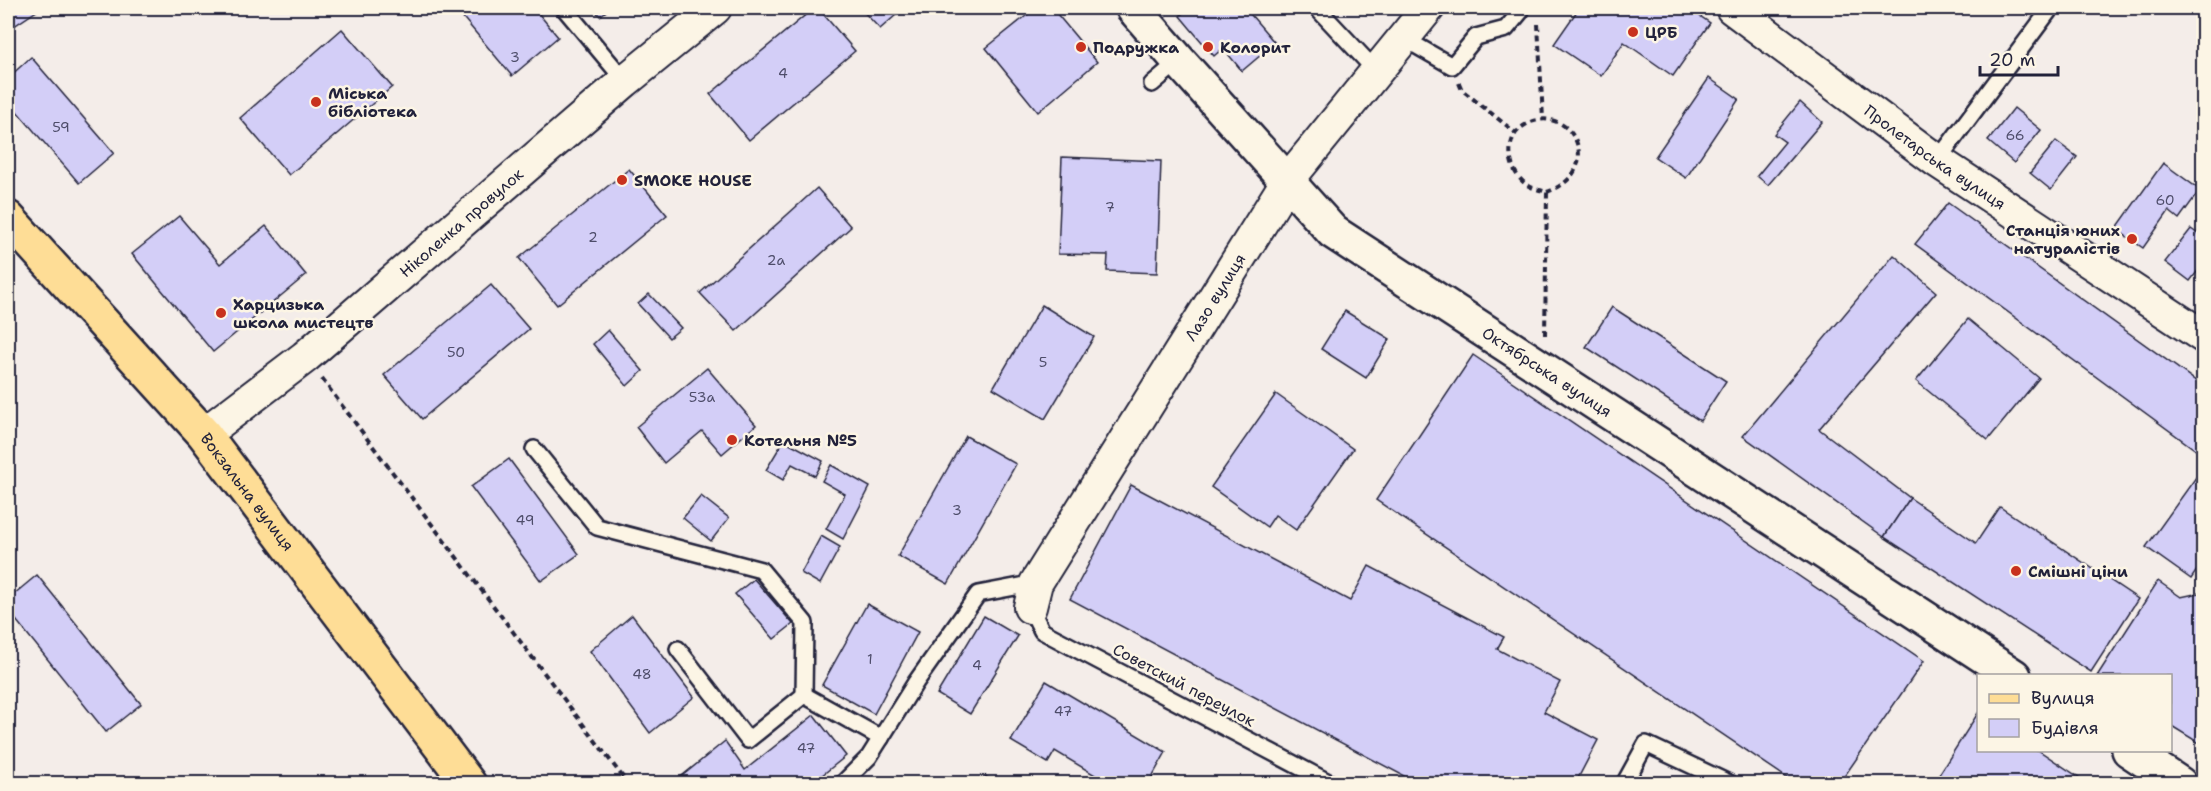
<svg xmlns="http://www.w3.org/2000/svg" width="2211" height="791" font-family="'Shantell Sans',sans-serif">
<style>
.building{fill:#d3cef7;stroke:#22223b;stroke-width:1.5}
.lines{fill:none;stroke-linecap:round;stroke-linejoin:round}
.lane-casing{stroke:#22223b;stroke-width:20}
.street-casing{stroke:#22223b;stroke-width:36}
.secondary-casing{stroke:#22223b;stroke-width:38}
.primary-casing{stroke:#22223b;stroke-width:38}
.path{stroke:#22223b;stroke-width:4;stroke-dasharray:6 4.5;stroke-linecap:butt}
.lane{stroke:#fcf5e5;stroke-width:15}
.street{stroke:#fcf5e5;stroke-width:32}
.secondary{stroke:#fcf5e5;stroke-width:33}
.primary{stroke:#fedd96;stroke-width:33}
.poi-dot{fill:#c8321e;stroke:#fcf5e5;stroke-width:2}
.labels{text-anchor:middle;dominant-baseline:central;stroke-width:5;stroke-linejoin:round;paint-order:stroke}
.number-label{font-size:14px;fill:#4e4d6a}
.poi-label{font-size:16px;font-weight:bold;fill:#22223b;stroke:#fcf5e5;text-anchor:start}
.street-label{font-size:16px;fill:#22223b;stroke:#fcf5e5}
</style>
<rect width="100%" height="100%" fill="#f4ede9"/>
<filter id="ink" filterUnits="userSpaceOnUse"><feTurbulence type="fractalNoise" baseFrequency=".0167" numOctaves="2"/><feDisplacementMap in="SourceGraphic" scale="12" xChannelSelector="R" yChannelSelector="G"/><feConvolveMatrix kernelMatrix="1 2 1 2 8 2 1 2 1" color-interpolation-filters="sRGB"/></filter>
<g filter="url(#ink)">
<g class="building">
<polygon points="8,8 41,8 8,30"/>
<polygon points="455,8 534,8 558,37 512,76"/>
<polygon points="593,8 610,8 600,16"/>
<polygon points="814,8 818,8 855,51 749,140 710,94"/>
<polygon points="860,8 904,8 880,29"/>
<polygon points="1036,8 1052,8 1097,62 1038,112 986,48"/>
<polygon points="1188,8 1245,8 1275,43 1242,71 1223,48 1214,56 1190,28 1180,16"/>
<polygon points="1571,8 1688,8 1710,23 1673,76 1624,42 1601,76 1554,44 1577,11"/>
<polygon points="342,29 392,87 289,175 240,118"/>
<polygon points="31,57 114,153 79,183 8,101 8,78"/>
<polygon points="1709,78 1739,99 1686,178 1655,157"/>
<polygon points="1800,102 1822,122 1768,185 1757,176 1785,142 1774,134"/>
<polygon points="2014,108 2041,130 2014,163 1988,141"/>
<polygon points="2056,141 2077,157 2051,190 2030,173"/>
<polygon points="1062,157 1161,161 1157,273 1107,271 1108,255 1058,254"/>
<polygon points="2163,163 2200,190 2179,219 2169,211 2143,248 2116,229"/>
<polygon points="629,169 667,215 557,305 519,258"/>
<polygon points="817,188 851,227 736,331 700,293"/>
<polygon points="1948,203 2204,387 2204,456 1915,244"/>
<polygon points="179,216 220,264 266,226 306,275 213,352 132,254"/>
<polygon points="2191,229 2204,238 2204,263 2190,281 2165,262"/>
<polygon points="1894,255 1936,292 1819,429 1910,498 1884,537 1743,436"/>
<polygon points="491,285 529,329 422,419 384,375"/>
<polygon points="649,294 681,328 669,338 638,304"/>
<polygon points="1042,305 1094,337 1045,419 993,388"/>
<polygon points="1612,307 1726,381 1700,421 1586,347"/>
<polygon points="1345,311 1390,339 1366,378 1321,349"/>
<polygon points="1968,319 2039,378 1988,440 1916,381"/>
<polygon points="608,330 643,371 627,386 593,344"/>
<polygon points="1473,355 1924,661 1839,784 1796,784 1376,500"/>
<polygon points="707,368 756,425 722,454 702,431 664,463 636,427"/>
<polygon points="1276,394 1353,449 1296,530 1275,515 1267,527 1211,487"/>
<polygon points="966,436 1016,464 948,584 898,556"/>
<polygon points="784,440 823,461 815,476 792,464 783,480 766,470"/>
<polygon points="509,459 579,554 541,581 471,487"/>
<polygon points="831,465 870,487 843,539 826,529 845,494 822,481"/>
<polygon points="2204,466 2204,560 2191,579 2146,547"/>
<polygon points="1131,485 1350,601 1369,566 1504,637 1497,649 1560,682 1544,712 1598,740 1575,784 1419,784 1070,599"/>
<polygon points="701,496 729,518 711,541 683,518"/>
<polygon points="1910,498 1976,543 2000,507 2138,599 2091,672 1884,537"/>
<polygon points="821,536 840,547 820,584 801,573"/>
<polygon points="37,575 141,704 106,732 8,610 8,599"/>
<polygon points="754,579 793,624 774,639 735,594"/>
<polygon points="2158,581 2181,597 2204,592 2204,746 2170,725 2170,676 2097,676"/>
<polygon points="867,604 918,632 874,714 822,685"/>
<polygon points="632,615 694,697 650,733 590,651"/>
<polygon points="984,616 1018,636 970,714 937,694"/>
<polygon points="1046,681 1166,752 1148,784 1110,784 1055,751 1048,763 1011,741"/>
<polygon points="1978,713 1978,750 2038,750 2089,784 1933,784"/>
<polygon points="814,715 846,756 811,784 680,784 677,780 725,741 745,770"/>
<polygon points="985,776 998,784 980,784"/>
</g>
<g class="lines">
<g class="lane-casing">
<g id="lane">
<polyline points="564,8 625,81"/>
<polyline points="1317,8 1377,72"/>
<polyline points="1403,38 1452,66 1476,37 1506,29 1521,11 1517,8"/>
<polyline points="1152,84 1179,61"/>
<polyline points="1937,161 2051,8"/>
<polyline points="534,449 597,527 761,570 805,623 804,695"/>
<polyline points="1030,607 1042,631 1332,784"/>
<polyline points="678,649 748,740 804,695 881,738"/>
<polyline points="842,784 869,757 916,682 978,594 1036,583"/>
<polyline points="1624,784 1646,744 1731,784"/>
</g>
</g>
<g class="street-casing">
<g id="street">
<path id="s1" d="M 1732,8 L 1937,161 L 2204,337"/>
<path id="s2" d="M 204,434 L 305,357 L 625,81 L 715,8"/>
<path id="s3" d="M 1030,607 L 1036,583 L 1288,180 L 1428,8"/>
</g>
</g>
<g class="secondary-casing">
<g id="secondary">
<path id="s4" d="M 1133,8 L 1179,61 L 1333,232 L 2014,676"/>
<polyline points="2129,750 2180,784"/>
</g>
</g>
<g class="primary-casing">
<g id="primary">
<path id="s5" d="M 8,218 L 204,434 L 469,784"/>
</g>
</g>
<g class="path">
<polyline points="1538,24 1543,119"/>
<polyline points="1459,83 1462,90 1516,133"/>
<path d="M 1545,335 L 1547,192 C 1541,190 1534,189 1529,186 C 1513,177 1506,155 1513,138 C 1515,133 1520,128 1525,125 C 1569,99 1609,170 1547,192"/>
<polyline points="322,379 628,784"/>
</g>
<use href="#lane" class="lane"/>
<use href="#street" class="street"/>
<use href="#secondary" class="secondary"/>
<use href="#primary" class="primary"/>
</g>
</g>
<g class="poi-dot">
<circle cx="1633" cy="32" r="6"/>
<circle cx="1081" cy="47" r="6"/>
<circle cx="1208" cy="47" r="6"/>
<circle cx="316" cy="102" r="6"/>
<circle cx="622" cy="180" r="6"/>
<circle cx="2132" cy="239" r="6"/>
<circle cx="221" cy="313" r="6"/>
<circle cx="732" cy="440" r="6"/>
<circle cx="2016" cy="571" r="6"/>
</g>
<g class="labels">
<g class="number-label">
<text x="515" y="57">3</text>
<text x="783" y="73">4</text>
<text x="61" y="127">59</text>
<text x="2015" y="135">66</text>
<text x="2165" y="200">60</text>
<text x="1110" y="207">7</text>
<text x="593" y="237">2</text>
<text x="776" y="260">2а</text>
<text x="456" y="352">50</text>
<text x="1043" y="362">5</text>
<text x="702" y="397">53а</text>
<text x="957" y="510">3</text>
<text x="525" y="520">49</text>
<text x="870" y="659">1</text>
<text x="977" y="665">4</text>
<text x="642" y="674">48</text>
<text x="1063" y="711">47</text>
<text x="806" y="748">47</text>
</g>
<g class="poi-label">
<text x="1645" y="32">ЦРБ</text>
<text x="1093" y="47">Подружка</text>
<text x="1220" y="47">Колорит</text>
<text x="328" y="93">Міська<tspan x="328" dy="18">бібліотека</tspan></text>
<text x="634" y="180">SMOKE HOUSE</text>
<text x="2120" y="230" text-anchor="end">Станція юних<tspan x="2120" dy="18">натуралістів</tspan></text>
<text x="233" y="304">Харцизька<tspan x="233" dy="18">школа мистецтв</tspan></text>
<text x="744" y="440">Котельня №5</text>
<text x="2028" y="571">Смішні ціни</text>
</g>
<g class="street-label">
<text stroke="none"><textPath href="#s1" startOffset="252">Пролетарська вулиця</textPath></text>
<text stroke="none"><textPath href="#s2" startOffset="333">Ніколенка провулок</textPath></text>
<text stroke="none"><textPath href="#s3" startOffset="362">Лазо вулиця</textPath></text>
<text stroke="none"><textPath href="#s4" startOffset="556">Октябрська вулиця</textPath></text>
<text stroke="none"><textPath href="#s5" startOffset="364">Вокзальна вулиця</textPath></text>
<text transform="translate(1184 685) rotate(28)">Советский переулок</text>
</g>
</g>
<rect width="2211" height="791" fill="none" stroke="#fcf5e5" stroke-width="30"/>
<rect x="15" y="15" width="2181" height="761" fill="none" stroke="#22223b" stroke-width="2" filter="url(#ink)"/>
<rect x="1977" y="674" width="195" height="78" fill="#fcf5e5" stroke="#a5a1a1" stroke-width="1.5"/>
<rect x="1989" y="694" width="30" height="9" fill="#fedd96" stroke="#a5a1a1" stroke-width="1.5"/>
<text x="2031" y="704" font-size="18" fill="#22223b">Вулиця</text>
<rect x="1989" y="719" width="30" height="18" fill="#d3cef7" stroke="#a5a1a1" stroke-width="1.5"/>
<text x="2031" y="734" font-size="18" fill="#22223b">Будівля</text>
<path d="M1980 66v9h78v-9" fill="none" stroke="#22223b" stroke-width="3"/>
<text x="1989" y="66" font-size="18" fill="#22223b" stroke="#fcf5e5" stroke-width="4.5" paint-order="stroke">20 m</text>
</svg>
